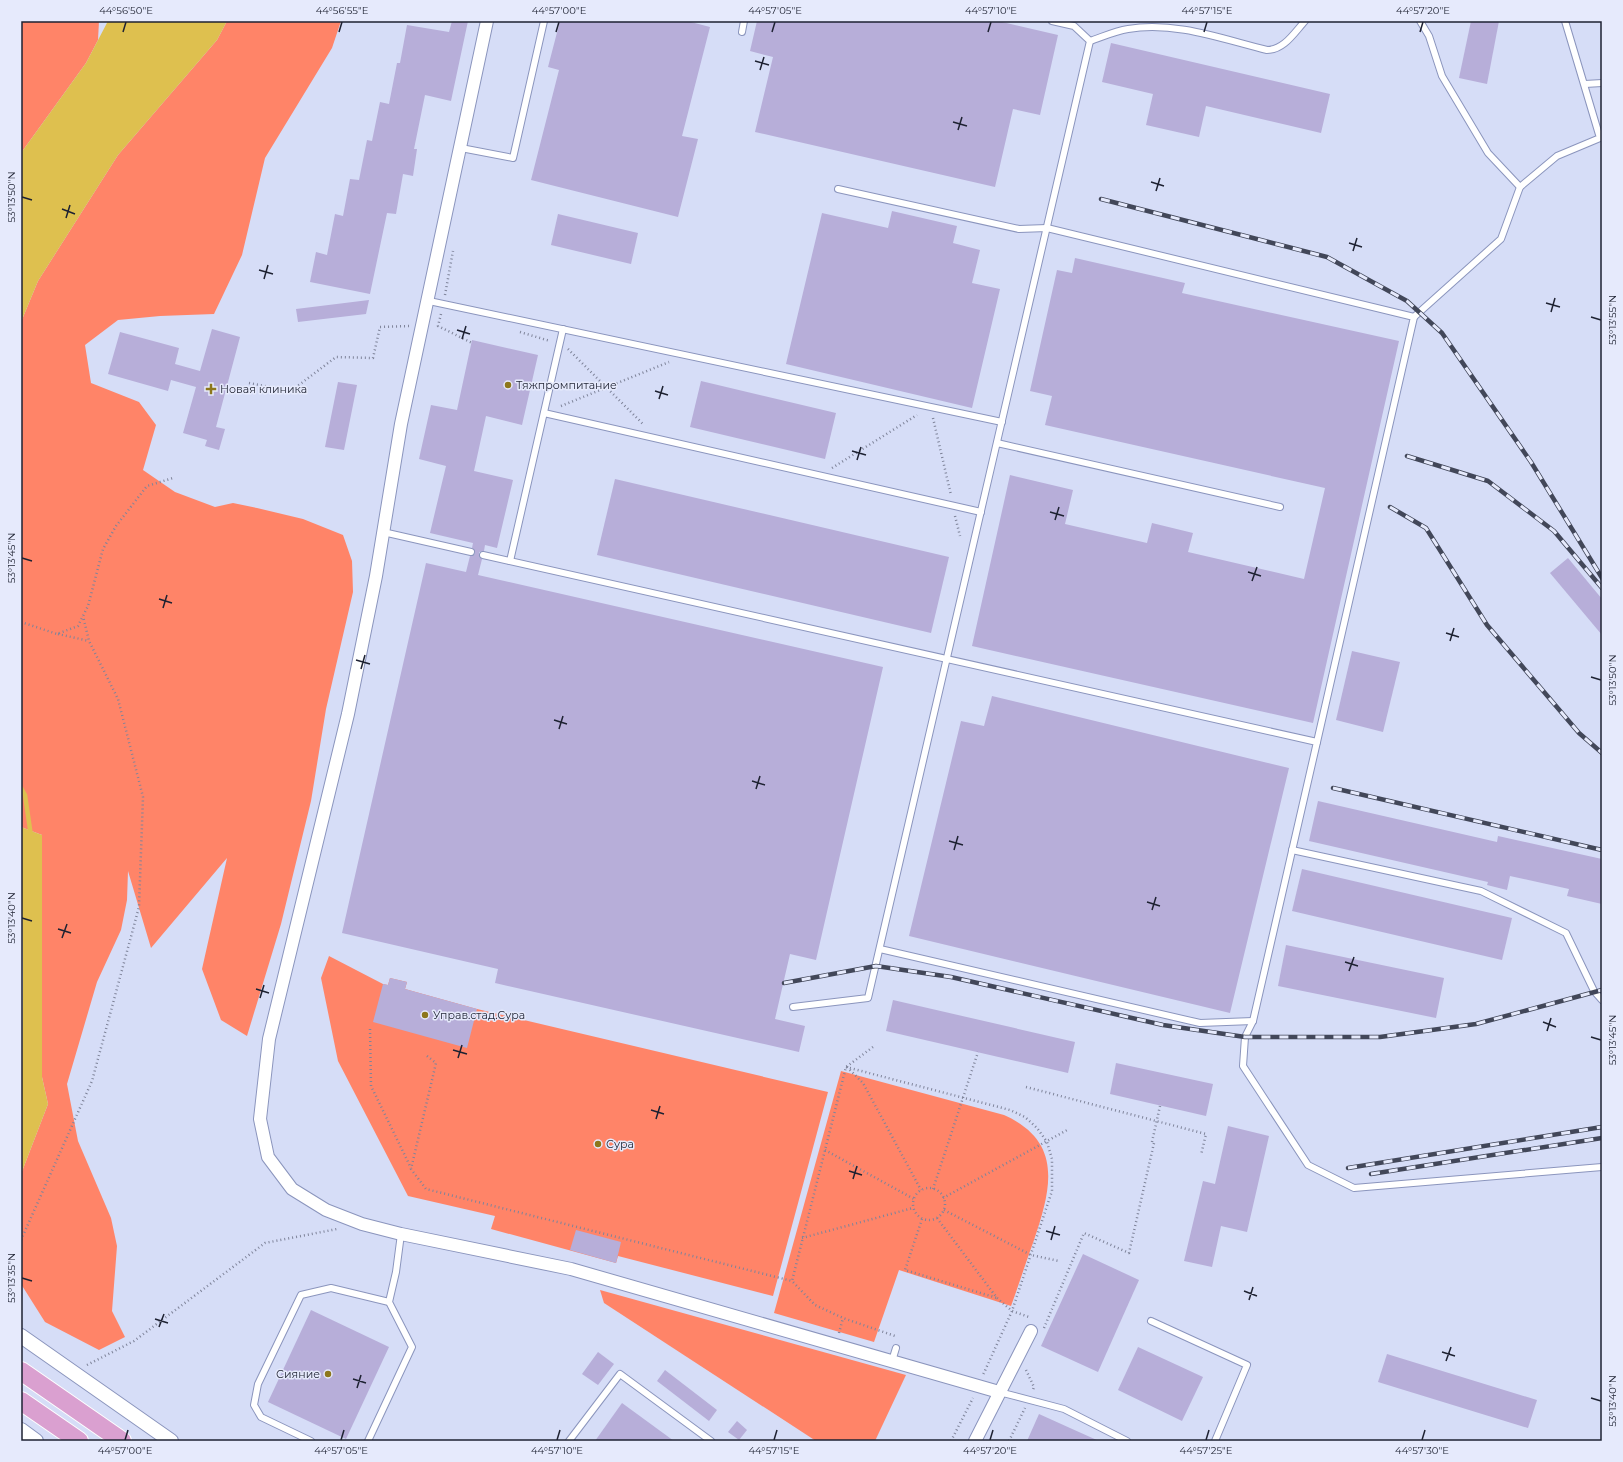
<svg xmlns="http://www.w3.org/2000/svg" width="1623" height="1462" font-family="Montserrat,sans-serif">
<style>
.green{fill:#ff8468}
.water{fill:#dec04f}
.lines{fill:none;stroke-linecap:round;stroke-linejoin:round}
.stream{stroke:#dec04f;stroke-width:4.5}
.building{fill:#b7aed9}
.service-casing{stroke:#8b95bd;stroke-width:8}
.minor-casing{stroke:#8b95bd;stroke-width:14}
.tertiary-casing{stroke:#8b95bd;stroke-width:16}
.primary-casing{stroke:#fff;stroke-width:20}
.path{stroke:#7f849a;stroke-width:2.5;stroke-dasharray:1 3;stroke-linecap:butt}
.service{stroke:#fff;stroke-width:6}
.minor{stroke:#fff;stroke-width:12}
.tertiary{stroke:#fff;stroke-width:14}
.primary{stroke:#daa0d0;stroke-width:18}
.rail-casing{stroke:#424759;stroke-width:4.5}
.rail{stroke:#e6eafc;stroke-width:3;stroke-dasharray:9;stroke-linecap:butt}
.ticks{fill:none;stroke:#1e2232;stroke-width:1.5}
.poi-dot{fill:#8d771c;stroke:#e6eafc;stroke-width:1.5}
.labels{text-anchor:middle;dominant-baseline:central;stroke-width:3;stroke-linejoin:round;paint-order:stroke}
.poi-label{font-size:11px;fill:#1e2232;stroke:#e6eafc;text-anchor:start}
.neatline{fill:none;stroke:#1e2232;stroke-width:1.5}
.ticks-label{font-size:10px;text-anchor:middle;fill:#1e2232}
</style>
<rect width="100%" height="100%" fill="#d6ddf7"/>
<g class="green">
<polygon points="21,21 99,21 98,40 86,63 21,153"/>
<polygon points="227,21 341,21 332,48 265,158 242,255 214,314 160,316 118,320 85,345 91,383 139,402 156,425 143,470 175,492 215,507 233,503 257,508 303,519 343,535 352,561 353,592 326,709 311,801 281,924 247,1036 221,1020 202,969 227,858 151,948 128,871 127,900 121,930 97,982 67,1084 78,1141 111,1218 117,1246 112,1311 125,1337 99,1350 45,1322 21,1284 21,1174 48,1104 42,1077 40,1051 42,835 21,827 21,322 38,281 118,155 217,40"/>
<polygon points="329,956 383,984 388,985 390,978 407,982 405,989 477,1009 828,1092 773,1296 618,1256 616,1263 491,1229 495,1216 408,1196 338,1061 321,978"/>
<path d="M 841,1071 L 1004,1115 C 1064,1142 1051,1189 1034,1240 C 1026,1262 1019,1284 1011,1306 L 899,1270 L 874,1342 L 774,1313 Z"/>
<polygon points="600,1290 906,1375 875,1441 816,1441 604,1303"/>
</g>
<g class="water">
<polygon points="108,21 227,21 217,40 118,155 38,281 21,322 21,153 86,63"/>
<polygon points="21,827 42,835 42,1077 48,1104 21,1174 23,976"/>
</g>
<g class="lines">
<polyline class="stream" points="21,788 25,795 31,836"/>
</g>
<g class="building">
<polygon points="452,21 468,21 451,101 425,95 414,149 417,149 413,176 403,174 396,214 387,213 370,294 310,282 316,252 327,255 335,214 343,216 350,179 359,180 367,140 372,141 380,102 389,104 397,63 400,63 407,25 449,32"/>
<polygon points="560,21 687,21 710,27 682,136 698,139 678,217 531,180 559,70 548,67"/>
<polygon points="757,21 998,21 1058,35 1040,115 1013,109 995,187 755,132 773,57 750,51"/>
<polygon points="1471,21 1499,21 1487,84 1459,78"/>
<polygon points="1111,43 1330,94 1321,133 1206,106 1199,137 1146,125 1153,94 1102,82"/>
<polygon points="892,211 957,226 953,243 980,250 972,283 1000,289 972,408 786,364 822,213 888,228"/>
<polygon points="558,214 638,233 631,264 551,245"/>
<polygon points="1075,258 1185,283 1182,293 1399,341 1313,723 972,646 1010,475 1073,490 1065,524 1147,543 1152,523 1193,533 1188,552 1304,579 1325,488 1045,425 1052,396 1030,391 1057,270 1072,273"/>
<polygon points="369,300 366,314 298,322 296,309"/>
<polygon points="212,329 240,337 216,427 225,429 219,450 205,446 207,440 183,433 196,387 171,380 168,391 108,374 120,332 179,348 175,364 200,371"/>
<polygon points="472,340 538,355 522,425 486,416 474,471 513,480 497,548 485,545 484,551 479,552 479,557 482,559 478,575 883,667 816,960 790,954 775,1019 805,1026 799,1052 495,983 498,969 342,933 426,563 466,572 470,556 474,555 475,553 472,548 473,543 430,533 446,466 419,459 431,405 457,410"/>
<polygon points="701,381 836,413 825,459 690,427"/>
<polygon points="338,382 357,385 344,450 325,447"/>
<polygon points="615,479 949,557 931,633 597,555"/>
<polygon points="1568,558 1602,599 1602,635 1550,573"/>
<polygon points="1352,651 1400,662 1383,732 1336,720"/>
<polygon points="992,696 1289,768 1230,1013 909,936 961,721 984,726"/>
<polygon points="1318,801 1497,842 1498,836 1602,859 1602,904 1567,896 1569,889 1510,876 1507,890 1487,885 1488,882 1309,841"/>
<polygon points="1302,869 1512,918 1502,960 1292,911"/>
<polygon points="1286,945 1444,978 1436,1018 1278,986"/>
<polygon points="390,978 407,982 405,989 477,1009 467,1048 373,1022 383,984 388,985"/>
<polygon points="893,1000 1075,1042 1068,1073 886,1031"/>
<polygon points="1116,1063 1213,1084 1206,1116 1110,1094"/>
<polygon points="1228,1126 1269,1136 1247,1232 1221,1226 1212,1267 1184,1261 1203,1181 1215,1184"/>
<polygon points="576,1230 621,1242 616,1263 570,1250"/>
<polygon points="1083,1254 1139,1280 1098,1372 1041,1346"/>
<polygon points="311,1310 389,1347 346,1439 268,1402"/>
<polygon points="1138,1347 1203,1377 1182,1421 1118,1390"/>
<polygon points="598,1352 614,1364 598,1385 582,1374"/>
<polygon points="1387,1354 1537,1400 1528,1428 1378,1382"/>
<polygon points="665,1370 717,1410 709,1421 657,1381"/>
<polygon points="622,1403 674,1441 595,1441"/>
<polygon points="1039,1414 1070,1428 1099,1441 1027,1441"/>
<polygon points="737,1421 747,1430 739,1440 728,1432"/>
</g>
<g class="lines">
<g class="service-casing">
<g id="service">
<polyline points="1420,21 1429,36 1442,76 1488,153 1520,187"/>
<polyline points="742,32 744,21"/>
<path d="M 1090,41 C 1102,37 1115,31 1128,29 C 1175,21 1222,39 1267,50 C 1284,50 1294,33 1305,21"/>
<polyline points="1585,84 1602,83"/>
<polyline points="461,148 513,158 544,21"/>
<polyline points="838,189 1019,229 1047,228 1414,317 1317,742"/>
<polyline points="429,301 1002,422"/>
<polyline points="1414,317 1501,239 1520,187 1557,156 1600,138 1565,21"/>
<polyline points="544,413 981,512"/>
<polyline points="997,443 1280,507"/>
<polyline points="383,532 471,552"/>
<polyline points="483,555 1317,742 1253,1021 1245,1037 1243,1066 1308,1165 1354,1188 1602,1167"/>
<polyline points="510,561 563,329"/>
<polyline points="1292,850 1481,891 1566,933 1594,991 1602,1000"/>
<polyline points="880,949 1200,1023 1253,1021"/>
<polyline points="793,1007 868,998 1090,41 1074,26 1052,21"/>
<polyline points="1151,1321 1247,1365 1215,1441"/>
<polyline points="892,1361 896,1348"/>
<polyline points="999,1392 1064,1409 1127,1441"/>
<polyline points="311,1441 261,1417 254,1405 258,1384 301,1295 331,1288 389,1302"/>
<polyline points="368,1441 412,1347 389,1302 396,1272 401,1234"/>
<polyline points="569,1441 620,1374 711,1441"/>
</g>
</g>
<g class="minor-casing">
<g id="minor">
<polyline points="487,21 401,424 376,576 348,714 269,1039 260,1119 268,1157 292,1189 326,1210 362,1224 401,1234 571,1269 999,1392"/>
<polyline points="975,1441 1031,1331"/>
</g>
</g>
<g class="tertiary-casing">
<g id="tertiary">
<polyline points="21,1336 171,1441"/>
<polyline points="21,1430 36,1441"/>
</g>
</g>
<g class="primary-casing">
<g id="primary">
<polyline points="21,1371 122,1441"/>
<polyline points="21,1401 79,1441"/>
</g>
</g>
<g class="path">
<polyline points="445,295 453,251"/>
<polyline points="441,314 438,326 472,343"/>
<polyline points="520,332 550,341"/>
<polyline points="568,349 644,425"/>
<polyline points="249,383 291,391 336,357 373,358 380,327 409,326"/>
<polyline points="561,406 669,362"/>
<polyline points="933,418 951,495"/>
<polyline points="832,468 917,415"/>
<polyline points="955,516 960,536"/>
<polyline points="21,622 57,634 78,626 88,606 103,549 116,526 147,486 173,478"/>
<polyline points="58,634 89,641"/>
<polyline points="370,1029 371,1086 411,1168"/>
<polyline points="873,1047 846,1067 792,1281 815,1305 843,1318 895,1336"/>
<polyline points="427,1056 436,1063 411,1169 426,1189 792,1281"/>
<polyline points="846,1067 1010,1110 1025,1117 1037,1128 1047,1142 1052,1159 1052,1191 1012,1311 983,1375"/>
<polyline points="847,1067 863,1083 921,1190"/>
<polyline points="1026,1087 1206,1134 1201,1155"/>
<polyline points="1152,1142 1160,1106"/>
<polyline points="825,1150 914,1199"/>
<circle cx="929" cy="1204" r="16"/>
<polyline points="933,1189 978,1052"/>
<polyline points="943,1198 1069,1129"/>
<polyline points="944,1210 1031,1255 1059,1261"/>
<polyline points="937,1218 997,1298 1012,1311 1029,1317"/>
<polyline points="922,1219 905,1270 997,1298"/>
<polyline points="802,1238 913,1208"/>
<polyline points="21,1240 92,1081 139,907 143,797 118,699 89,641 83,616"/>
<polyline points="1044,1328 1084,1233 1129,1253 1154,1143"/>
<polyline points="839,1333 843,1318"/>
<polyline points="87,1365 134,1341 265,1243 337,1229"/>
<polyline points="1026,1370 1034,1387 1033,1390"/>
<polyline points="951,1441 973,1398"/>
<polyline points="1009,1441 1025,1408"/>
</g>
<use href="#service" class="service"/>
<use href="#minor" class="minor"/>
<use href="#tertiary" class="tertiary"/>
<use href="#primary" class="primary"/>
<g class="rail-casing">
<g id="rail">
<polyline points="1101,199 1327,257 1407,301 1442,333 1531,462 1602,578"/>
<polyline points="1407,456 1488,481 1554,531 1602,588"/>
<polyline points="1390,507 1426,528 1487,625 1579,733 1602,753"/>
<polyline points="1333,788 1602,850"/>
<polyline points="784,983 876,966 951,977 1163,1025 1245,1037 1380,1037 1476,1024 1602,990"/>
<polyline points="1348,1168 1602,1127"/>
<polyline points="1371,1174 1602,1138"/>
</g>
</g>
<use href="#rail" class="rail"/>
</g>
<path class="ticks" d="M 123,32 L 126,22M 339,32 L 342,22M 556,32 L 559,22M 772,32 L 775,22M 988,32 L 991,22M 1204,32 L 1207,22M 1420,32 L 1423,22M 755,61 L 769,65M 760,70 L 764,57M 953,122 L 967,126M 958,130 L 962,117M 1151,182 L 1164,186M 1156,191 L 1160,178M 22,197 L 32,200M 62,209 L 75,214M 66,218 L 70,205M 1349,243 L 1362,247M 1353,251 L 1357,238M 259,270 L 273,274M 264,279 L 268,265M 1546,303 L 1560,307M 1551,312 L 1555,298M 1591,317 L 1601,320M 457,330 L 470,334M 462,339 L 466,326M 655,391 L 668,395M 659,399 L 663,386M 852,451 L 866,455M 857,460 L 861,447M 1050,512 L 1064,516M 1055,520 L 1059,507M 22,558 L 32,561M 1248,572 L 1261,576M 1252,581 L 1257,567M 159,599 L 172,603M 163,608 L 167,595M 1446,633 L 1459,637M 1450,641 L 1454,628M 356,660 L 370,664M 361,669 L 365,655M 1591,677 L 1601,680M 554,720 L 567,724M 559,729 L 563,716M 752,781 L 765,785M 756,789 L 760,776M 949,841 L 963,845M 954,850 L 958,836M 1147,902 L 1160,906M 1152,910 L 1156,897M 22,918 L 32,921M 58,929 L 71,933M 62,938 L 67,924M 1345,962 L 1358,966M 1349,971 L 1354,957M 256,989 L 269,993M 260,998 L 264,985M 1543,1022 L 1556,1027M 1547,1031 L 1551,1018M 1591,1037 L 1601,1040M 453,1050 L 467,1054M 458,1058 L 462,1045M 651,1110 L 664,1114M 656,1119 L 660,1106M 849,1171 L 862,1175M 853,1179 L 857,1166M 1046,1231 L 1060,1235M 1051,1240 L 1055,1226M 22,1278 L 32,1281M 1244,1291 L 1257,1296M 1249,1300 L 1253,1287M 155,1319 L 168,1323M 159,1327 L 164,1314M 1442,1352 L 1455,1356M 1446,1361 L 1451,1347M 353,1379 L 366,1383M 357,1388 L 361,1375M 1591,1398 L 1601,1401M 125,1440 L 128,1430M 341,1440 L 344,1430M 557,1440 L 560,1430M 774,1440 L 777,1430M 990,1440 L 993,1430M 1206,1440 L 1209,1430M 1422,1440 L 1425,1430"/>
<g class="poi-dot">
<circle cx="508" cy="385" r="4"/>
<path d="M209 383h4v4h4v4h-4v4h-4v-4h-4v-4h4z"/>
<circle cx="425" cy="1015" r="4"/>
<circle cx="598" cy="1144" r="4"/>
<circle cx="328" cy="1374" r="4"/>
</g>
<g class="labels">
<g class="poi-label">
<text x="516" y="385">Тяжпромпитание</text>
<text x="220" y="389">Новая клиника</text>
<text x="433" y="1015">Управ.стад.Сура</text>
<text x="606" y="1144">Сура</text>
<text x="320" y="1374" text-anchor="end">Сияние</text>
</g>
</g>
<rect width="1623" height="1462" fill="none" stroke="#e6eafc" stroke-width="44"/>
<rect x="22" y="22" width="1579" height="1418" class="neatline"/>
<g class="ticks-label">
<text x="126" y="14">44°56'50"E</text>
<text x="342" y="14">44°56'55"E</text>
<text x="559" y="14">44°57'00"E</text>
<text x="775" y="14">44°57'05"E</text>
<text x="991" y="14">44°57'10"E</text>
<text x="1207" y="14">44°57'15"E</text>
<text x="1423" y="14">44°57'20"E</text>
<text transform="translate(11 197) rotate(-90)" y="4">53°13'50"N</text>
<text transform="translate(1612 320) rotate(-90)" y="4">53°13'55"N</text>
<text transform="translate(11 558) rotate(-90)" y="4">53°13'45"N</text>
<text transform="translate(1612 680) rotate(-90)" y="4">53°13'50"N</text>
<text transform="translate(11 918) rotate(-90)" y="4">53°13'40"N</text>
<text transform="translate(1612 1040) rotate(-90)" y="4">53°13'45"N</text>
<text transform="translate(11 1278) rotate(-90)" y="4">53°13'35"N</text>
<text transform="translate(1612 1401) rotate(-90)" y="4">53°13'40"N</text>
<text x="125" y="1454">44°57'00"E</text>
<text x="341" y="1454">44°57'05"E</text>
<text x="557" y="1454">44°57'10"E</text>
<text x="774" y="1454">44°57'15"E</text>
<text x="990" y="1454">44°57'20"E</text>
<text x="1206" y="1454">44°57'25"E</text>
<text x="1422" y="1454">44°57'30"E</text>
</g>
</svg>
